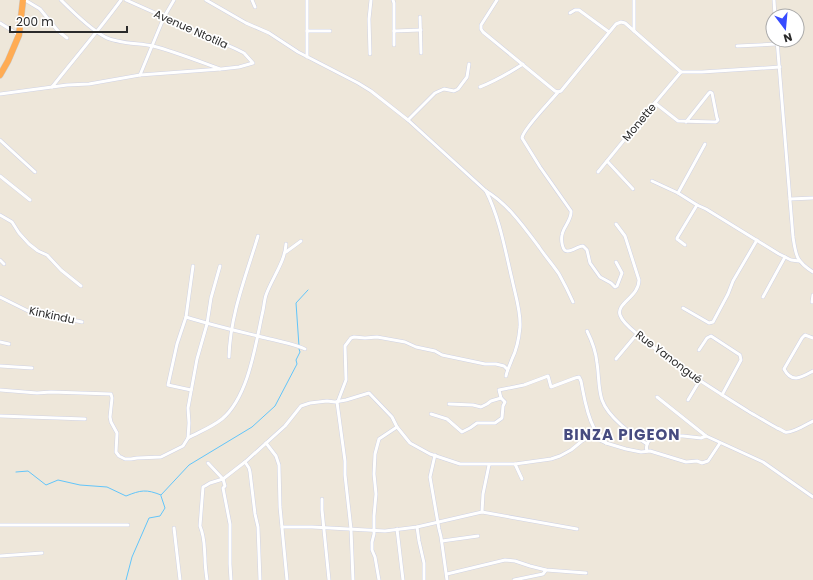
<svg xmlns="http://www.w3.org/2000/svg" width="813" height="580" font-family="Poppins,sans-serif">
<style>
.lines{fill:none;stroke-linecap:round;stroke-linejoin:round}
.stream{stroke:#62c5fa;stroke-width:1}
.street-casing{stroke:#cfd2e4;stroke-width:4}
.highway-casing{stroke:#ccc;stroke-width:7}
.street{stroke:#fff;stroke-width:3}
.highway{stroke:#ffac54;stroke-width:6}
.labels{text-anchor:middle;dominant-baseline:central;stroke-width:3.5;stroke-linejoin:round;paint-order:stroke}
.street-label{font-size:11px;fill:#2a2a2a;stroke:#fff}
.district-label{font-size:15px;font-weight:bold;letter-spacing:1px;fill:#464b7f;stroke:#fff}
</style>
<rect width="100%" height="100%" fill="#eee7da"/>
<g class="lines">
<g class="stream">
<polyline points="299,346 296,303 308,290"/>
<path d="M 16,472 L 28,471 L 46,485 L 58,480 L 80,485 L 107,487 L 126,496 C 141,490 146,489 161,495"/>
<polyline points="161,495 189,465 252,427 275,406 297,364 296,360 300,352 299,349"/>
<polyline points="126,580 132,557 149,518 160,516 165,508 161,496"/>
</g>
<g class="street-casing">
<g id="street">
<polyline points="25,0 40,9 58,31 67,38"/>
<path d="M 61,0 C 73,12 90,29 105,37 C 118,44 139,43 153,46 C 176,52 198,61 220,69"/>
<path d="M 206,0 L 246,23 L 269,33 L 298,52 L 358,83 L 371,91 L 408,120 L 486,191 C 508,204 524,227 539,247 C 545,256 553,265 559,274 C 564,283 569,293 573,302"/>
<polyline points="252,0 255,7"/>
<polyline points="393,0 394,3 394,45"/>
<polyline points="497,0 481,25 481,29 483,32 555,91 558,92"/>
<polyline points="774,0 775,16"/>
<polyline points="570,13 575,10 579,10 609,32"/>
<polyline points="420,17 421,53"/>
<polyline points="0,23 19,35"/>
<polyline points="307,31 330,31"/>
<polyline points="394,31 421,30"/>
<polyline points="634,31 634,0"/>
<path d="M 777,40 L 793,237 C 796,256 796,261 813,272"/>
<polyline points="737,46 777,44"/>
<polyline points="370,54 369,19 371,0"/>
<polyline points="307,57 307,0"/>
<polyline points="140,75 164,17 174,0"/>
<path d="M 52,87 C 75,58 99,30 121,0"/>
<path d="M 480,87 C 495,81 509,73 523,64"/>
<polyline points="0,94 67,85 89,84 140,75 221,69 239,67 253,63 244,53 236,49 126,0"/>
<polyline points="655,103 678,121 716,122 718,120 717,118 712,93 710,92 709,93 686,122"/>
<polyline points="408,120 435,93 444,89 454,91 458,89 467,77 469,64"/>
<polyline points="0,140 35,172"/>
<polyline points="607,161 633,189"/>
<polyline points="598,172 638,123 681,72"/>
<polyline points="0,176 30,200"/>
<polyline points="652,181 678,193 697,205 706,209 779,254 791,260 799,261"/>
<path d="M 486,191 C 500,219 505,250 512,279 C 515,294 521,311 520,327 C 519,338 517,349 512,359 C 510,365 507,370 506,376"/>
<polyline points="678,193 705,144"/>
<polyline points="790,199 813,198"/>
<polyline points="0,215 12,222 19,233 29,244 38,251 47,255 61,270 81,286"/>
<path d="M 616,224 L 625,236 L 639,280 C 639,297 616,303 620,315 C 623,324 634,331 641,337 C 675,366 713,389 751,413 C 760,418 768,423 777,428 C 780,429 783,431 785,432 C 792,434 807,424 813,421"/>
<polyline points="685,245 677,239 677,238 697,205"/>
<polyline points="286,252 301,241"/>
<polyline points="0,260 4,264"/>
<path d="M 616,262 L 622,273 L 617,286 L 615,287 L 611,283 L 600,277 L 590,263 L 587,250 L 583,246 C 578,246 573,251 568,251 C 562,252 561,240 562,235 C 563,227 572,220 571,211 L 540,167 L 522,138 C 523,129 551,101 558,92 L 561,91 L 616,24 L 621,22 L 625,23 L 681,72 L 702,72 L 780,67"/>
<polyline points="0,297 28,311 82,322"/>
<polyline points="763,297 785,257"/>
<polyline points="812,302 813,295"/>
<polyline points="683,308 709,323 713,322 728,294 733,281 757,240"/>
<path d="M 186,317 C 214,326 242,332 270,339 C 282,342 294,344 305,349"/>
<path d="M 587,331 C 592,341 596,352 597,363 C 599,375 598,388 602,400 C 608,417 632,435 647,444"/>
<path d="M 813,338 L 805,335 L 802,338 L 784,369 C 792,384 802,377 813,371"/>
<polyline points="0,342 9,344"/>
<polyline points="699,350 707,338 711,336 740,355 741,360 722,395"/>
<path d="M 229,357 C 230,315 246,276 258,236"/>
<polyline points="616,359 637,334"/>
<polyline points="0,366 32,368"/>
<polyline points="0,390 37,393 51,392 111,394 112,398 110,417 111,422 117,433 116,452 119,456 125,459 131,459 137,458 161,457 183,446 188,438 189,423 188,408 197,359 207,324 211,298 220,266"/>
<polyline points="191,390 168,385 177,344 186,317 193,266"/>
<polyline points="657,397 706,436 763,462 813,497"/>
<polyline points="688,400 700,380"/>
<polyline points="338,401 346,380 345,346 351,338 354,337 365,338 377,337 405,342 416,347 435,351 442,355 485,364 496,364 504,366 507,369"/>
<polyline points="337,402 345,461 345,475 351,529 353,580"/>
<path d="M 449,404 L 473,405 L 481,407 L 487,404 L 491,401 L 501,398 L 499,390 L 524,385 L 548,376 L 551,387 L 575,378 L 579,377 L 581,381 C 584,396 586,413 594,428 C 597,433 603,437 606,443"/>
<polyline points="431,414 447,419 462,432 470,428 477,423 495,423 502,418 503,406 505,402 501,398"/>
<polyline points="0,416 85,419"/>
<path d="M 188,438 C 199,432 212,427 222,419 C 248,397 255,348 262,315 C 264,308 264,301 266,295 C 272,278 285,262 286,244"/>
<polyline points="266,443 276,456 279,465 280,507 287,580"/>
<path d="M 647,451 C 645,445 649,439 655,436 L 683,436 L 701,438 L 706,436"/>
<polyline points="435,455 430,477 439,529 441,537 447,580"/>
<polyline points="245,462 249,468 250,472 255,514 258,527 260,580"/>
<polyline points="208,463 223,479 225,486 223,488 230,524 230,564 231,580"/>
<polyline points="515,464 522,479"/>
<polyline points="322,499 322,510 329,580"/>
<polyline points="482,512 483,494 489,465"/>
<polyline points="0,525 128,525"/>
<polyline points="282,527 312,527 385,531 417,527 482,512 577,529"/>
<polyline points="417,527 419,541 424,563 424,580"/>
<polyline points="174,528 180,580"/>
<polyline points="397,529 403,580"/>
<polyline points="442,541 478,536"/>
<polyline points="0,556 42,553"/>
<polyline points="447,574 505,560 515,561 530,566 546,570 586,573"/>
<path d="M 207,580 C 206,573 205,565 205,558 C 204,546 205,538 200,526 L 203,487 L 205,486 L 210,483 L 223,479 L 245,462 L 285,426 L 301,406 L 310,403 L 327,401 L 335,402 L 346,400 L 369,393 L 392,417 L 397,427 L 410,443 L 430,454 L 460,464 L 515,464 L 551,459 L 560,456 L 571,450 L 582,441 L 587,438 L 593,437 L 606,443 L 626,449 L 641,452 L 650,451 L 686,462 L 697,461 L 702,463 L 708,461 L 720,443"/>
<polyline points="379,580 375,557 372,550 372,542 374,534 374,516 376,494 374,474 375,454 379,439 397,427"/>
<polyline points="514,580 543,574 546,570"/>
</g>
</g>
<g class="highway-casing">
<polyline id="highway" points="0,75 8,61 19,35 23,0"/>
</g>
<use href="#street" class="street"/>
<use href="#highway" class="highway"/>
</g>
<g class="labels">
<g class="street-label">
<text transform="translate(191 29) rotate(24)">Avenue Ntotila</text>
<text transform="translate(639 122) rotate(-50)">Monette</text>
<text transform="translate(52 315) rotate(12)">Kinkindu</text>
<text transform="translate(669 357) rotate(37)">Rue Yanongué</text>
</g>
<g class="district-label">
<text x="622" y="434">BINZA PIGEON</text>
</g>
</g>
<g transform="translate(785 28) rotate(164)"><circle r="19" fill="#ffffff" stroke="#aaaaaa"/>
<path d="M0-3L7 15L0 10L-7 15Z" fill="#364bff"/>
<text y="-6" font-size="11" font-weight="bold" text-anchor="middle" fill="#2a2a2a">N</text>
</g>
<path d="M10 26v6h117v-6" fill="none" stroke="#2a2a2a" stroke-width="2"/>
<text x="16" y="26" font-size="12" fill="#2a2a2a" stroke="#ffffff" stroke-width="3" paint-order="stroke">200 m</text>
</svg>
